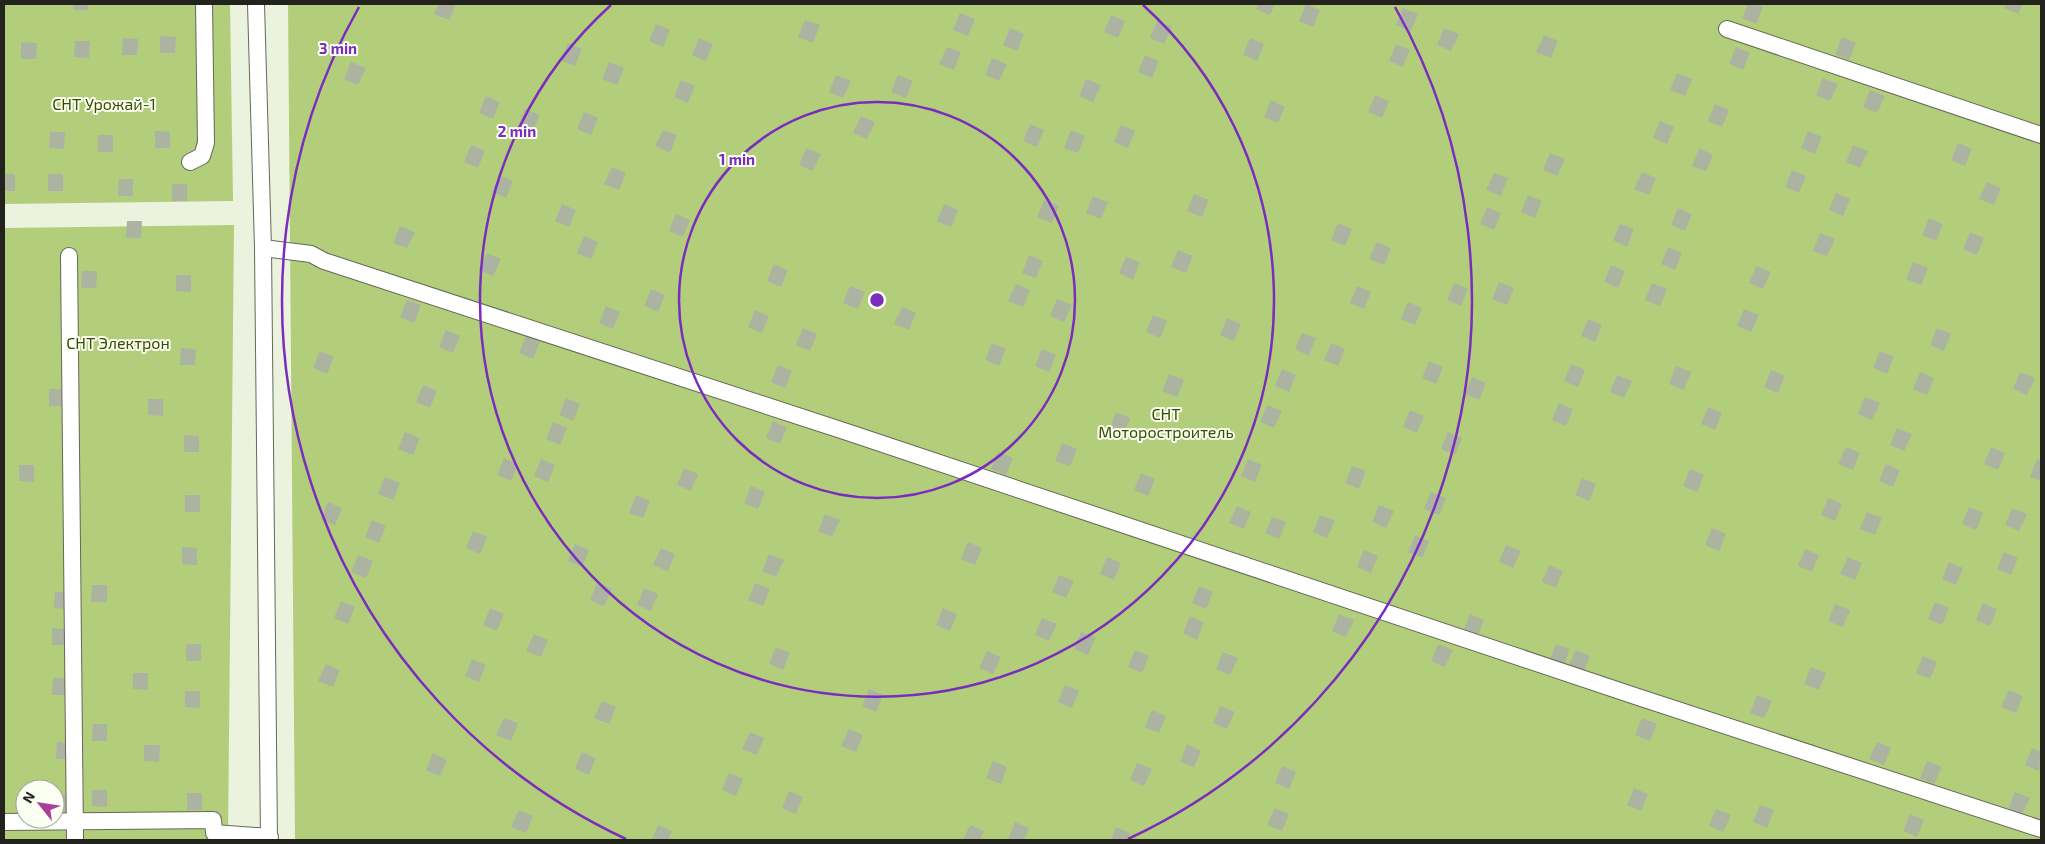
<svg xmlns="http://www.w3.org/2000/svg" width="2045" height="844" font-family="'Exo 2',sans-serif">
<style>
.green{fill:#b2ce7b;fill-rule:evenodd}
.building{fill:#acb3a0}
.lines{fill:none;stroke-linecap:round;stroke-linejoin:round}
.minor-casing{stroke:#636a58;stroke-width:18}
.minor{stroke:#fff;stroke-width:16}
.ring{fill:none;stroke:#7b2cbf;stroke-width:2.5}
.labels{text-anchor:middle;dominant-baseline:central;stroke-width:4;stroke-linejoin:round;paint-order:stroke}
.park-label{font-size:16px;fill:#3a4c01;stroke:#fafff2}
.centre{fill:#7b2cbf;stroke:#fafff2;stroke-width:2.5}
.ring-label{font-size:15px;text-anchor:middle;font-weight:bold;fill:#7b2cbf;stroke:#fafff2;stroke-width:4;stroke-linejoin:round;paint-order:stroke}
</style>
<rect width="100%" height="100%" fill="#ebf3df"/>
<g class="green">
<polygon points="4,4 230,4 233,201 4,204"/>
<polygon points="288,4 2041,4 2041,840 295,840"/>
<path d="M 234,225 L 228,840 L 4,840 L 4,228 ZM 25,789 L 55,789 L 55,819 L 25,819 Z"/>
</g>
<g class="building">
<rect x="73" y="4" width="15" height="6"/>
<polygon points="439,4 456,4 449,20 434,14"/>
<polygon points="1258,4 1275,4 1270,15 1256,9"/>
<polygon points="1306,4 1320,10 1313,27 1299,21"/>
<polygon points="1748,4 1755,4 1763,7 1756,24 1742,18"/>
<polygon points="2006,4 2023,4 2018,14 2004,8"/>
<polygon points="1403,8 1418,14 1411,31 1396,25"/>
<polygon points="960,13 975,19 968,36 953,30"/>
<polygon points="1111,15 1125,21 1118,38 1104,32"/>
<polygon points="805,20 820,25 813,43 798,37"/>
<polygon points="1157,21 1172,27 1164,44 1150,38"/>
<polygon points="656,24 670,30 663,47 649,41"/>
<polygon points="1010,28 1024,34 1017,51 1003,45"/>
<polygon points="1444,28 1459,34 1451,51 1437,45"/>
<polygon points="1544,35 1558,41 1551,58 1536,52"/>
<polygon points="160,36 176,37 175,53 160,53"/>
<polygon points="1842,37 1856,43 1849,60 1835,54"/>
<polygon points="123,38 138,39 137,55 122,55"/>
<polygon points="699,38 713,44 706,61 692,55"/>
<polygon points="1250,38 1264,44 1257,61 1243,55"/>
<polygon points="75,41 90,41 89,58 74,57"/>
<polygon points="21,42 37,43 36,59 21,59"/>
<polygon points="568,43 582,49 575,66 560,60"/>
<polygon points="1396,44 1410,50 1403,67 1389,61"/>
<polygon points="947,47 961,52 954,70 939,64"/>
<polygon points="1736,47 1750,53 1743,70 1729,64"/>
<polygon points="1145,55 1159,61 1152,78 1138,72"/>
<polygon points="992,58 1007,64 999,81 985,75"/>
<polygon points="351,62 366,68 358,85 344,79"/>
<polygon points="609,62 624,68 617,85 602,79"/>
<polygon points="1677,73 1692,79 1685,96 1670,90"/>
<polygon points="836,75 851,81 843,98 829,92"/>
<polygon points="898,75 913,81 906,98 891,92"/>
<polygon points="1823,78 1838,84 1830,101 1816,95"/>
<polygon points="1086,79 1101,85 1093,102 1079,96"/>
<polygon points="681,80 695,86 688,103 674,97"/>
<polygon points="1870,90 1885,96 1877,113 1863,107"/>
<polygon points="1375,95 1389,101 1382,118 1368,112"/>
<polygon points="486,96 500,102 493,119 479,113"/>
<polygon points="1271,100 1285,107 1278,123 1264,117"/>
<polygon points="1715,104 1729,110 1722,127 1708,121"/>
<polygon points="525,109 540,115 532,132 518,126"/>
<polygon points="584,112 598,118 591,135 577,129"/>
<polygon points="861,116 875,122 867,139 853,133"/>
<polygon points="1660,121 1674,127 1667,144 1653,138"/>
<polygon points="1030,124 1044,130 1037,147 1023,141"/>
<polygon points="1121,125 1135,131 1128,148 1114,142"/>
<polygon points="663,130 677,135 670,153 655,146"/>
<polygon points="1071,130 1085,136 1078,153 1064,148"/>
<polygon points="155,131 170,132 170,148 155,148"/>
<polygon points="1808,131 1822,137 1815,154 1801,148"/>
<polygon points="50,132 65,132 64,149 49,148"/>
<rect x="98" y="135" width="15" height="17"/>
<polygon points="1958,143 1972,149 1965,166 1951,160"/>
<polygon points="471,145 485,151 478,168 464,162"/>
<polygon points="1853,145 1868,151 1860,168 1846,162"/>
<polygon points="806,148 821,154 813,171 799,165"/>
<polygon points="1699,148 1713,155 1706,171 1692,166"/>
<polygon points="1550,153 1565,159 1557,176 1543,170"/>
<polygon points="612,167 626,173 619,190 604,184"/>
<polygon points="1792,170 1806,176 1799,193 1785,187"/>
<polygon points="1642,172 1656,178 1649,195 1634,189"/>
<polygon points="1494,173 1508,178 1501,196 1486,190"/>
<rect x="4" y="174" width="11" height="17"/>
<rect x="48" y="174" width="15" height="17"/>
<polygon points="499,175 513,181 506,198 492,192"/>
<polygon points="119,179 133,179 133,196 118,196"/>
<polygon points="1987,182 2001,188 1994,205 1979,199"/>
<rect x="172" y="184" width="15" height="17"/>
<polygon points="1836,193 1850,199 1843,216 1829,210"/>
<polygon points="1194,194 1209,200 1202,217 1187,211"/>
<polygon points="1528,195 1542,201 1535,218 1521,212"/>
<polygon points="1093,196 1108,202 1101,219 1086,213"/>
<polygon points="1044,200 1059,206 1052,223 1037,217"/>
<polygon points="562,204 576,210 569,227 555,221"/>
<polygon points="944,204 958,210 951,227 937,221"/>
<polygon points="1487,207 1501,213 1494,230 1480,224"/>
<polygon points="1678,208 1692,214 1685,231 1671,225"/>
<polygon points="676,214 690,220 683,237 669,231"/>
<polygon points="1929,218 1943,224 1936,241 1922,235"/>
<polygon points="127,221 142,221 141,238 126,238"/>
<polygon points="1338,223 1352,229 1345,246 1331,240"/>
<polygon points="1620,224 1634,229 1627,247 1613,240"/>
<polygon points="400,226 415,232 407,248 393,243"/>
<polygon points="1970,232 1984,238 1977,255 1963,249"/>
<polygon points="1820,233 1835,239 1827,256 1813,251"/>
<polygon points="584,236 598,242 591,259 577,253"/>
<polygon points="1377,242 1391,248 1384,265 1369,259"/>
<polygon points="1668,247 1682,253 1675,270 1661,264"/>
<polygon points="1178,250 1193,256 1186,273 1171,267"/>
<polygon points="487,253 501,259 493,276 479,270"/>
<polygon points="1029,255 1043,261 1036,278 1022,273"/>
<polygon points="1126,257 1140,262 1133,280 1119,273"/>
<polygon points="1913,262 1928,268 1921,285 1906,279"/>
<polygon points="774,264 788,270 781,287 767,281"/>
<polygon points="1611,265 1625,271 1618,288 1604,282"/>
<polygon points="1756,266 1771,272 1763,289 1749,283"/>
<polygon points="82,271 97,271 96,288 81,288"/>
<polygon points="176,275 191,275 191,292 176,291"/>
<polygon points="1499,282 1514,288 1507,305 1492,299"/>
<polygon points="1454,283 1468,289 1461,306 1447,300"/>
<polygon points="1652,283 1667,289 1660,306 1645,300"/>
<polygon points="1016,284 1030,290 1023,307 1008,301"/>
<polygon points="850,286 865,292 858,309 843,303"/>
<polygon points="1357,286 1371,292 1364,309 1350,303"/>
<polygon points="651,289 665,295 658,312 644,306"/>
<polygon points="1057,299 1072,305 1064,322 1050,316"/>
<polygon points="407,300 421,305 414,323 400,317"/>
<polygon points="1408,302 1422,308 1415,325 1401,319"/>
<polygon points="606,306 620,312 613,329 599,323"/>
<polygon points="902,307 916,313 909,330 894,324"/>
<polygon points="1744,309 1759,315 1751,332 1737,326"/>
<polygon points="755,310 769,316 762,333 748,327"/>
<polygon points="1153,315 1167,321 1160,338 1146,332"/>
<polygon points="1227,318 1241,324 1234,341 1220,335"/>
<polygon points="1588,319 1602,325 1595,342 1581,336"/>
<polygon points="803,328 817,334 810,351 796,345"/>
<polygon points="1937,328 1951,334 1944,351 1930,345"/>
<polygon points="446,330 460,336 453,353 439,347"/>
<polygon points="1302,333 1316,338 1309,356 1295,349"/>
<polygon points="526,336 540,342 533,359 519,353"/>
<polygon points="992,343 1006,349 999,366 985,360"/>
<polygon points="1331,343 1345,349 1338,366 1324,360"/>
<polygon points="181,348 196,349 195,365 180,365"/>
<polygon points="1042,349 1056,355 1049,372 1035,366"/>
<polygon points="320,351 334,357 327,374 313,368"/>
<polygon points="1880,351 1894,357 1887,374 1873,368"/>
<polygon points="1429,361 1443,367 1436,384 1422,378"/>
<polygon points="1571,364 1585,370 1578,387 1564,381"/>
<polygon points="778,365 792,371 785,388 771,382"/>
<polygon points="1676,366 1691,372 1684,390 1669,384"/>
<polygon points="1282,369 1296,375 1289,392 1275,386"/>
<polygon points="1771,370 1785,376 1778,393 1764,387"/>
<polygon points="1920,372 1934,378 1927,395 1913,389"/>
<polygon points="2020,372 2035,378 2027,395 2013,389"/>
<polygon points="1169,374 1184,380 1177,397 1162,391"/>
<polygon points="1617,375 1632,381 1624,398 1610,392"/>
<polygon points="1472,377 1486,383 1479,400 1465,394"/>
<polygon points="423,385 437,391 430,408 416,402"/>
<rect x="49" y="389" width="15" height="17"/>
<polygon points="1865,397 1880,403 1872,420 1858,414"/>
<polygon points="566,398 580,404 573,421 559,415"/>
<polygon points="148,399 163,399 163,416 148,415"/>
<polygon points="1559,403 1573,409 1566,426 1552,420"/>
<polygon points="1267,405 1282,411 1274,428 1260,422"/>
<polygon points="1708,407 1722,413 1715,430 1701,424"/>
<polygon points="1410,410 1424,416 1417,433 1403,427"/>
<polygon points="1116,412 1130,418 1123,435 1109,429"/>
<polygon points="773,421 787,427 780,444 766,438"/>
<polygon points="553,422 567,428 560,445 546,439"/>
<polygon points="1897,428 1912,434 1904,451 1890,445"/>
<polygon points="405,432 420,438 413,455 398,449"/>
<polygon points="1448,432 1462,438 1455,455 1441,449"/>
<polygon points="184,435 199,436 199,452 184,452"/>
<polygon points="1062,443 1077,449 1070,466 1055,461"/>
<polygon points="1846,447 1860,453 1853,470 1838,464"/>
<polygon points="1991,447 2005,453 1998,470 1984,464"/>
<polygon points="998,452 1013,458 1006,475 991,469"/>
<polygon points="504,458 518,464 511,481 497,475"/>
<polygon points="541,459 555,465 548,482 534,476"/>
<polygon points="1248,459 1262,465 1255,482 1241,476"/>
<polygon points="2037,459 2041,461 2041,481 2030,477"/>
<polygon points="1886,464 1900,470 1893,487 1879,481"/>
<polygon points="19,465 34,465 34,482 19,481"/>
<polygon points="1352,466 1366,471 1359,489 1345,483"/>
<polygon points="684,468 698,474 691,491 677,485"/>
<polygon points="1690,469 1704,475 1697,492 1683,486"/>
<polygon points="1141,473 1155,479 1148,496 1134,490"/>
<polygon points="385,477 400,483 393,500 378,494"/>
<polygon points="1582,478 1596,484 1589,501 1575,495"/>
<polygon points="751,486 765,492 758,509 744,503"/>
<polygon points="1431,492 1446,498 1439,515 1424,509"/>
<rect x="185" y="495" width="15" height="17"/>
<polygon points="636,495 650,501 643,518 629,513"/>
<polygon points="1828,498 1842,504 1835,521 1821,515"/>
<polygon points="328,502 342,508 335,525 321,519"/>
<polygon points="1379,505 1394,511 1386,528 1372,522"/>
<polygon points="1237,506 1251,512 1244,529 1229,523"/>
<polygon points="1969,507 1983,513 1976,530 1962,524"/>
<polygon points="2012,508 2027,514 2019,531 2005,525"/>
<polygon points="1867,512 1882,518 1875,535 1860,529"/>
<polygon points="825,514 840,520 832,537 818,531"/>
<polygon points="1320,515 1335,521 1327,538 1313,532"/>
<polygon points="1272,517 1286,522 1279,539 1265,533"/>
<polygon points="372,520 386,526 379,543 365,537"/>
<polygon points="1712,528 1726,534 1719,551 1705,545"/>
<polygon points="473,531 487,537 480,554 466,548"/>
<polygon points="1415,535 1429,541 1422,558 1408,552"/>
<polygon points="968,542 982,548 975,565 961,559"/>
<polygon points="575,544 589,550 582,567 568,561"/>
<polygon points="1506,545 1521,551 1513,568 1499,562"/>
<polygon points="182,547 197,548 197,565 182,564"/>
<polygon points="661,548 675,554 668,571 653,565"/>
<polygon points="1805,549 1819,555 1812,572 1798,566"/>
<polygon points="1364,550 1378,556 1371,573 1357,567"/>
<polygon points="2004,552 2018,558 2011,575 1997,569"/>
<polygon points="769,554 784,560 776,577 762,571"/>
<polygon points="358,555 373,561 366,578 351,572"/>
<polygon points="1107,557 1121,563 1114,580 1100,574"/>
<polygon points="1848,557 1862,563 1855,580 1840,574"/>
<polygon points="1949,562 1963,568 1956,585 1942,579"/>
<polygon points="1549,565 1563,571 1556,588 1542,582"/>
<polygon points="1059,575 1074,581 1066,598 1052,592"/>
<polygon points="597,583 612,589 604,606 590,600"/>
<polygon points="755,583 770,589 763,606 748,600"/>
<polygon points="92,585 107,585 107,602 91,602"/>
<polygon points="1199,586 1213,592 1206,609 1192,603"/>
<polygon points="644,588 658,594 651,611 637,605"/>
<polygon points="55,592 70,592 69,609 54,608"/>
<polygon points="341,601 355,607 348,624 334,618"/>
<polygon points="1935,602 1949,608 1942,625 1928,619"/>
<polygon points="1983,603 1997,609 1990,626 1976,620"/>
<polygon points="1835,604 1850,610 1843,627 1828,621"/>
<polygon points="490,608 504,614 497,631 483,625"/>
<polygon points="943,608 957,614 950,631 936,625"/>
<polygon points="1339,614 1354,620 1346,637 1332,631"/>
<polygon points="1470,614 1484,620 1477,637 1463,631"/>
<polygon points="1190,616 1204,622 1197,640 1183,633"/>
<polygon points="1042,618 1057,624 1049,641 1035,635"/>
<polygon points="52,628 67,629 67,645 52,645"/>
<polygon points="1081,632 1096,637 1088,655 1074,649"/>
<polygon points="534,634 548,640 541,657 526,651"/>
<rect x="186" y="644" width="15" height="17"/>
<polygon points="1438,644 1453,650 1445,667 1431,661"/>
<polygon points="1556,644 1570,649 1563,667 1549,661"/>
<polygon points="776,647 790,653 783,670 769,664"/>
<polygon points="1135,650 1149,656 1142,673 1128,667"/>
<polygon points="1576,650 1590,656 1583,673 1568,667"/>
<polygon points="987,651 1001,657 993,674 979,668"/>
<polygon points="1223,652 1238,658 1230,675 1216,669"/>
<polygon points="1923,656 1937,662 1930,679 1916,673"/>
<polygon points="472,659 486,665 479,682 465,676"/>
<polygon points="326,664 340,670 333,687 318,681"/>
<polygon points="1811,667 1826,673 1819,690 1804,684"/>
<polygon points="133,673 148,673 148,690 133,689"/>
<polygon points="53,678 67,678 67,695 52,695"/>
<polygon points="1065,685 1079,691 1072,708 1058,702"/>
<polygon points="869,689 883,695 876,712 862,706"/>
<polygon points="2009,690 2023,696 2016,713 2001,707"/>
<polygon points="185,691 200,691 200,708 185,707"/>
<polygon points="1757,695 1772,701 1764,718 1750,713"/>
<polygon points="602,701 616,707 609,724 594,718"/>
<polygon points="1220,706 1235,712 1227,729 1213,723"/>
<polygon points="1152,710 1166,716 1159,733 1145,727"/>
<polygon points="504,718 518,723 511,741 496,735"/>
<polygon points="1642,718 1657,724 1650,741 1635,735"/>
<polygon points="93,724 107,724 107,741 92,741"/>
<polygon points="849,729 863,735 856,752 841,746"/>
<polygon points="750,732 764,738 757,755 742,749"/>
<polygon points="57,742 71,743 71,759 56,759"/>
<polygon points="1877,742 1891,748 1884,765 1869,759"/>
<polygon points="1187,744 1201,751 1194,767 1180,762"/>
<polygon points="144,745 160,745 159,762 144,761"/>
<polygon points="2032,748 2041,752 2039,771 2025,765"/>
<polygon points="582,752 596,758 589,775 575,769"/>
<polygon points="433,753 447,760 440,776 426,770"/>
<polygon points="993,761 1007,767 1001,784 986,778"/>
<polygon points="1927,761 1942,767 1934,784 1920,778"/>
<polygon points="1137,763 1152,769 1144,786 1130,780"/>
<polygon points="1282,766 1296,772 1289,789 1275,783"/>
<polygon points="729,773 743,779 736,796 722,790"/>
<polygon points="1634,788 1648,794 1641,811 1627,805"/>
<polygon points="92,790 107,790 107,807 92,806"/>
<polygon points="789,791 803,797 796,814 782,808"/>
<polygon points="2015,792 2030,798 2022,815 2008,809"/>
<rect x="187" y="793" width="15" height="17"/>
<polygon points="55,795 67,795 66,812 55,811"/>
<polygon points="1760,805 1774,810 1767,828 1753,822"/>
<polygon points="1275,808 1289,814 1282,831 1267,825"/>
<polygon points="1716,809 1731,815 1723,832 1709,826"/>
<polygon points="519,810 533,816 526,833 511,827"/>
<polygon points="1910,814 1924,820 1917,837 1903,831"/>
<polygon points="1015,822 1029,828 1024,840 1008,840"/>
<polygon points="658,825 672,831 668,840 652,840"/>
<polygon points="970,825 984,831 980,840 963,840"/>
<polygon points="1116,827 1130,833 1127,840 1111,840"/>
</g>
<g class="lines">
<g class="minor-casing">
<g id="minor">
<polyline points="256,4 263,248 269,840"/>
<polyline points="1727,29 2041,135"/>
<polyline points="190,162 202,156 206,143 204,4"/>
<polyline points="263,248 311,254 324,261 847,432 1635,696 2041,829"/>
<polyline points="69,256 75,840"/>
<polyline points="4,822 213,820 214,833 270,837"/>
</g>
</g>
<use href="#minor" class="minor"/>
</g>
<g class="ring">
<circle cx="877" cy="300" r="198"/>
<path d="M1143 5A397 397 0 1 1 611 5"/>
<path d="M626 839A595 595 0 0 1 359 7M1395 7A595 595 0 0 1 1128 839"/>
</g>
<g class="labels">
<g class="park-label">
<text x="104" y="103">СНТ Урожай-1</text>
<text x="118" y="342">СНТ Электрон</text>
<text x="1166" y="413">СНТ<tspan x="1166" dy="18">Моторостроитель</tspan></text>
</g>
</g>
<circle cx="877" cy="300" r="8" class="centre"/>
<g class="ring-label">
<text x="338" y="54">3 min</text>
<text x="517" y="137">2 min</text>
<text x="737" y="165">1 min</text>
</g>
<rect width="2045" height="844" fill="none" stroke="#21231c" stroke-width="10"/>
<g transform="translate(40 804) rotate(300)"><circle r="24" fill="#fafff2" stroke="#a3a79c"/>
<path d="M0-4L9 19L0 12L-9 19Z" fill="#ab3d9b"/>
<text y="-8" font-size="14" font-weight="bold" text-anchor="middle" fill="#21231c">N</text>
</g>
</svg>
